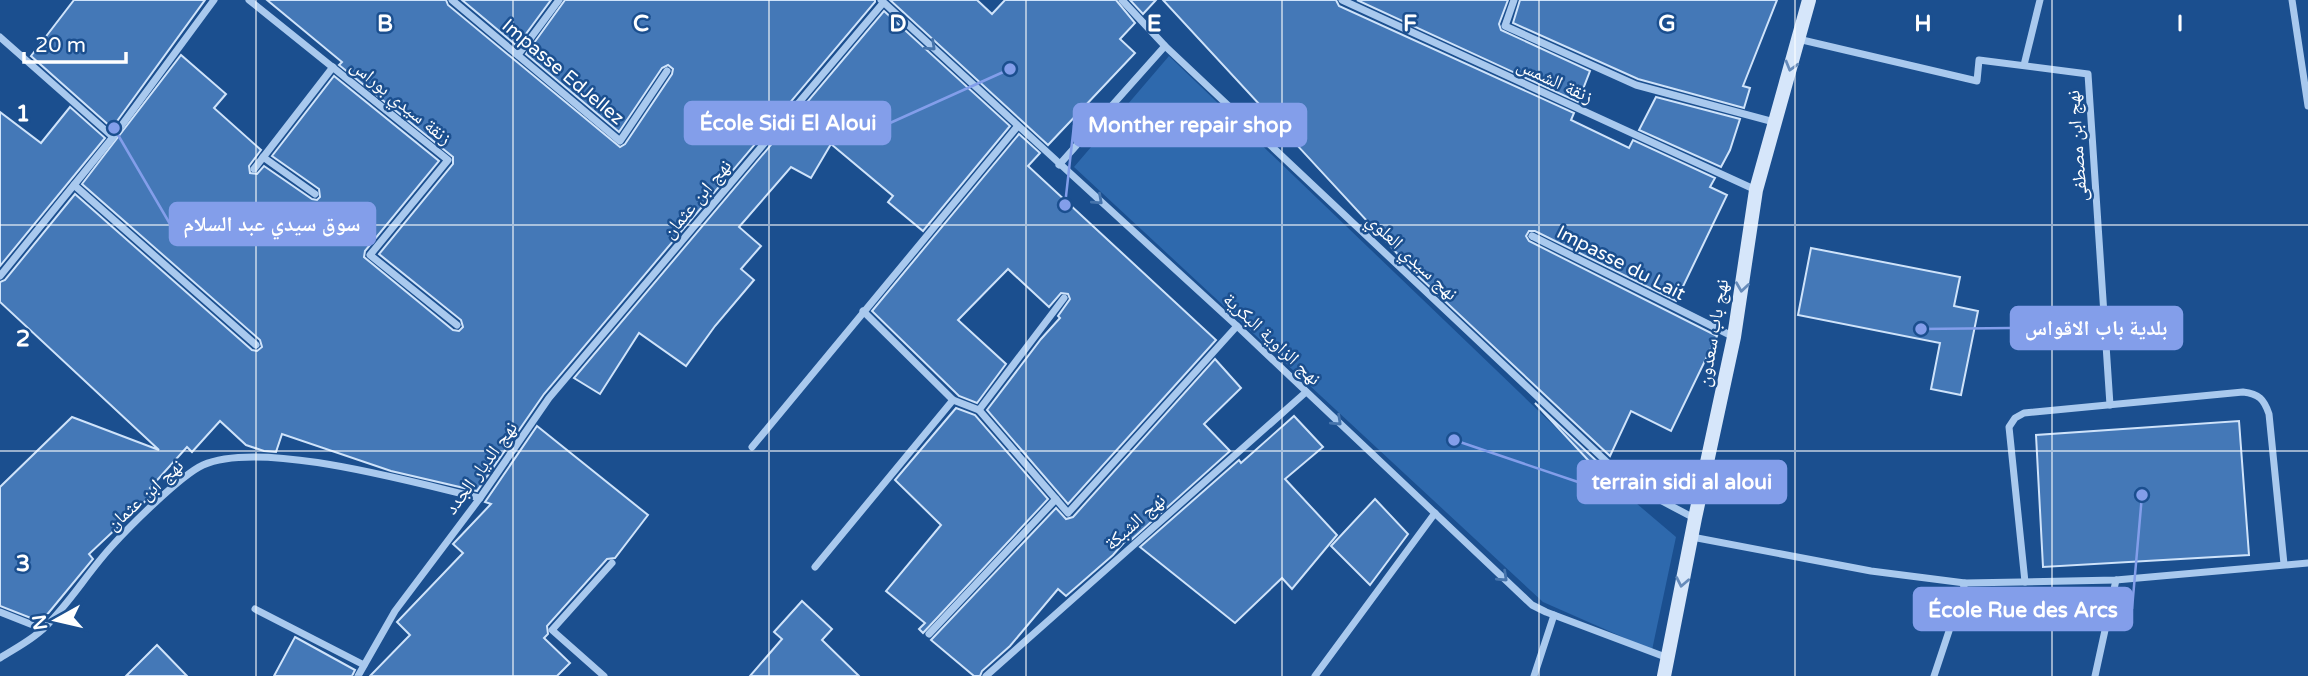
<svg xmlns="http://www.w3.org/2000/svg" width="2308" height="676" font-family="'Varela Round','Noto Naskh Arabic',sans-serif">
<style>
.green{fill:#2e69ad}
.building{fill:#4478b7;stroke:#cfe3fa;stroke-width:2}
.lines{fill:none;stroke-linecap:round;stroke-linejoin:round}
.street{stroke:#a9c9ee;stroke-width:7}
.secondary{stroke:#d6e6fa;stroke-width:14}
.oneway{stroke:#4674ac}
.oneway2{stroke:#668bba}
.grid{fill:none;stroke:#fff;stroke-width:2;stroke-opacity:0.55}
.labels{text-anchor:middle;dominant-baseline:central;stroke-width:5;stroke-linejoin:round;paint-order:stroke}
.street-label{font-size:19px;fill:#fff;stroke:#1b4f8f}
.grid-label{font-size:23px;text-anchor:middle;font-weight:bold;fill:#fff;stroke:#1b4f8f;stroke-width:5;stroke-linejoin:round;paint-order:stroke}
.leader{fill:none;stroke:#839eea;stroke-width:2.5}
.callout-dot{fill:#839eea;stroke:#1b4f8f;stroke-width:2.5}
.callout{fill:#839eea;stroke:#839eea;stroke-width:2.5}
.callout-label{font-size:21px;text-anchor:middle;font-weight:bold;fill:#fff}
</style>
<rect width="100%" height="100%" fill="#1b4f8f"/>
<polygon class="green" points="1169,56 1623,492 1676,537 1652,650 1543,602 1074,167"/>
<g class="building">
<polygon points="74,0 205,0 112,128 31,56"/>
<polygon points="267,0 446,0 448,5 620,147 625,144 672,74 673,69 668,65 662,68 619,132 526,54 565,0 875,0 875,2 544,394 477,491 391,471 282,434 276,452 264,451 246,445 220,421 192,452 187,447 150,488 154,493 89,554 93,559 41,622 0,606 0,487 72,417 159,450 0,302 0,282 5,280 75,194 252,350 257,351 262,347 260,340 82,184 181,55 226,94 214,108 261,150 249,166 250,173 257,174 264,166 312,199 317,200 320,197 319,189 272,156 334,76 439,161 365,251 364,257 453,330 459,331 463,327 461,320 379,254 453,164 453,157 339,65 342,62"/>
<polygon points="462,0 551,0 517,46"/>
<polygon points="890,0 977,0 992,14 1005,0 1116,0 1135,23 1120,39 1135,53 1048,145"/>
<polygon points="1130,0 1156,0 1143,14"/>
<polygon points="1163,0 1336,0 1339,6 1574,113 1571,120 1629,148 1633,140 1715,178 1710,187 1727,195 1676,301 1535,231 1529,231 1526,236 1529,241 1717,336 1671,431 1631,411 1610,456 1416,274"/>
<polygon points="1357,0 1508,0 1499,24 1501,30 1590,71 1578,102"/>
<polygon points="1520,0 1777,0 1743,86 1750,88 1744,108 1638,79 1513,23"/>
<polygon points="884,11 1010,126 923,231 888,202 893,196 831,144 811,178 791,167 739,227 761,246 741,269 754,280 715,326 686,366 639,333 600,394 574,378"/>
<polygon points="1656,97 1740,119 1730,150 1721,167 1639,130"/>
<polygon points="70,107 105,138 0,266 0,112 41,143"/>
<polygon points="1019,134 1040,153 1028,166 1216,340 1068,504 987,410 1041,339 1060,318 1058,316 1070,299 1068,294 1061,293 1049,307 1008,269 958,320 1006,364 977,403 959,396 872,311"/>
<polygon points="1811,248 1960,277 1954,306 1978,311 1961,395 1931,389 1940,343 1798,315"/>
<polygon points="1215,359 1241,388 1204,424 1230,451 1131,540 1128,538 1113,555 1066,596 1058,589 1010,646 982,671 980,676 974,676 931,640 1056,508 1066,519 1073,517"/>
<polygon points="1535,403 1604,468 1601,474"/>
<polygon points="956,408 975,415 1048,499 923,633 919,629 925,623 886,591 941,525 895,480"/>
<polygon points="1294,416 1323,447 1285,479 1337,535 1292,589 1282,578 1235,623 1140,547 1239,460 1241,463"/>
<polygon points="2239,421 2249,555 2043,567 2036,435"/>
<polygon points="537,426 648,515 615,558 607,559 547,626 548,634 544,638 570,663 557,676 370,676 410,635 397,622 463,553 453,544 491,504 485,502"/>
<polygon points="1375,499 1408,534 1370,585 1331,546"/>
<polygon points="802,601 832,629 822,640 859,676 750,676 782,639 774,632"/>
<polygon points="295,637 355,670 352,676 274,676"/>
<polygon points="157,645 187,676 126,676"/>
</g>
<g class="lines">
<g class="street">
<polyline points="249,0 448,160 370,255 457,325"/>
<polyline points="452,0 620,141 667,71"/>
<polyline points="881,0 1237,326 1532,605 1546,612 1668,658"/>
<polyline points="1122,0 1165,46 1609,464 1660,500 1694,518"/>
<polyline points="1342,0 1756,190"/>
<polyline points="1514,0 1505,26 1636,85 1774,122"/>
<polyline points="2292,0 2308,106"/>
<polyline points="0,37 113,137"/>
<polyline points="1798,39 1977,81 1979,60 2088,74 2110,405"/>
<polyline points="518,55 559,0"/>
<polyline points="2024,65 2040,0"/>
<polyline points="263,157 315,194"/>
<polyline points="1059,165 1165,46"/>
<polyline points="254,169 333,67"/>
<polyline points="74,185 256,345"/>
<polyline points="1532,236 1734,337"/>
<polyline points="0,276 113,137 214,0"/>
<polyline points="863,311 953,400 979,410 1068,513 1237,326"/>
<polyline points="979,410 1064,298"/>
<polyline points="752,447 1017,127"/>
<polyline points="1692,537 1871,571 1965,583 2116,580 2308,563"/>
<polyline points="815,567 953,400"/>
<path d="M 2025,582 L 2009,427 L 2015,418 L 2024,413 L 2243,392 C 2259,394 2264,399 2269,414 L 2284,564"/>
<polyline points="255,609 364,665"/>
<polyline points="0,612 43,629"/>
<polyline points="929,634 1056,499"/>
<path d="M 0,658 C 14,649 32,640 44,628 C 69,604 88,572 112,546 C 129,527 181,475 203,465 C 262,439 415,483 480,498"/>
<polyline points="358,676 395,611 480,498 549,398 883,3"/>
<polyline points="604,676 552,630 612,563"/>
<polyline points="986,676 1306,392"/>
<polyline points="1315,676 1435,513"/>
<polyline points="1534,676 1554,615"/>
<polyline points="1934,676 1965,583"/>
<polyline points="2095,676 2116,580"/>
</g>
<polyline class="secondary" points="1664,676 1695,518 1734,337 1756,190 1809,0"/>
</g>
<defs><path id="oneway-chevron" d="M-2-3.5L2.5 0L-2 3.5" fill="none" stroke-width="1.6" stroke-linecap="round" stroke-linejoin="round" transform="scale(1.75)"/></defs>
<g class="oneway">
<use href="#oneway-chevron" transform="translate(931 46) rotate(43)"/>
<use href="#oneway-chevron" transform="translate(1098 200) rotate(42)"/>
<use href="#oneway-chevron" transform="translate(1337 421) rotate(43)"/>
<use href="#oneway-chevron" transform="translate(1503 577) rotate(43)"/>
</g>
<g class="oneway2">
<use href="#oneway-chevron" transform="translate(1791 66) rotate(106)"/>
<use href="#oneway-chevron" transform="translate(1742 287) rotate(98)"/>
<use href="#oneway-chevron" transform="translate(1682 582) rotate(101)"/>
</g>
<path class="grid" d="M 256,0 L 256,676M 513,0 L 513,676M 769,0 L 769,676M 1026,0 L 1026,676M 1282,0 L 1282,676M 1539,0 L 1539,676M 1795,0 L 1795,676M 2052,0 L 2052,676M 0,225 L 2308,225M 0,451 L 2308,451"/>
<g class="labels">
<g class="street-label">
<text transform="translate(563 72) rotate(40)">Impasse EdJellez</text>
<text transform="translate(1555 81) rotate(25)">زنقة الشمس</text>
<text transform="translate(401 102) rotate(39)">زنقة سيدي بوراس</text>
<text transform="translate(2077 146) rotate(-94)">نهج ابن مصطفى</text>
<text transform="translate(697 199) rotate(-50)">نهج ابن عثمان</text>
<text transform="translate(1412 257) rotate(43)">نهج سيدي العلوي</text>
<text transform="translate(1621 263) rotate(27)">Impasse du Lait</text>
<text transform="translate(1713 333) rotate(-80)">نهج باب سعدون</text>
<text transform="translate(1272 339) rotate(43)">نهج الزاوية البكرية</text>
<text transform="translate(481 468) rotate(-54)">نهج الديار الجدد</text>
<text transform="translate(145 495) rotate(-42)">نهج ابن عثمان</text>
<text transform="translate(1135 522) rotate(-42)">نهج الشبكة</text>
</g>
</g>
<g class="grid-label">
<text x="385" y="31">B</text>
<text x="641" y="31">C</text>
<text x="898" y="31">D</text>
<text x="1154" y="31">E</text>
<text x="1410" y="31">F</text>
<text x="1667" y="31">G</text>
<text x="1923" y="31">H</text>
<text x="2180" y="31">I</text>
<text x="23" y="121">1</text>
<text x="23" y="346">2</text>
<text x="23" y="571">3</text>
</g>
<path class="leader" d="M1010 69L890 123M1065 205L1074 125M114 128L170 224M1921 329L2011 328M1454 440L1578 482M2142 495L2132 609"/>
<g class="callout-dot">
<circle cx="1010" cy="69" r="7"/>
<circle cx="1065" cy="205" r="7"/>
<circle cx="114" cy="128" r="7"/>
<circle cx="1921" cy="329" r="7"/>
<circle cx="1454" cy="440" r="7"/>
<circle cx="2142" cy="495" r="7"/>
</g>
<g class="callout">
<rect x="685" y="102" width="205" height="42" rx="7"/>
<rect x="1074" y="104" width="232" height="42" rx="7"/>
<rect x="170" y="203" width="205" height="42" rx="7"/>
<rect x="2011" y="307" width="171" height="42" rx="7"/>
<rect x="1578" y="461" width="208" height="42" rx="7"/>
<rect x="1914" y="588" width="218" height="42" rx="7"/>
</g>
<g class="callout-label">
<text x="788" y="130">École Sidi El Aloui</text>
<text x="1190" y="132">Monther repair shop</text>
<text x="272" y="231">سوق سيدي عبد السلام</text>
<text x="2096" y="335">بلدية باب الاقواس</text>
<text x="1682" y="489">terrain sidi al aloui</text>
<text x="2023" y="617">École Rue des Arcs</text>
</g>
<g transform="translate(56 620) rotate(262)" stroke="#1b4f8f" stroke-width="5" paint-order="stroke">
<path d="M0-5L12 26L0 18L-12 26Z" fill="#ffffff"/>
<text y="-10" font-size="19" font-weight="bold" text-anchor="middle" fill="#ffffff">N</text>
</g>
<path d="M24 52v10h102v-10" fill="none" stroke="#ffffff" stroke-width="3.5"/>
<text x="35" y="52" font-size="21" fill="#ffffff" stroke="#1b4f8f" stroke-width="5" paint-order="stroke">20 m</text>
</svg>
